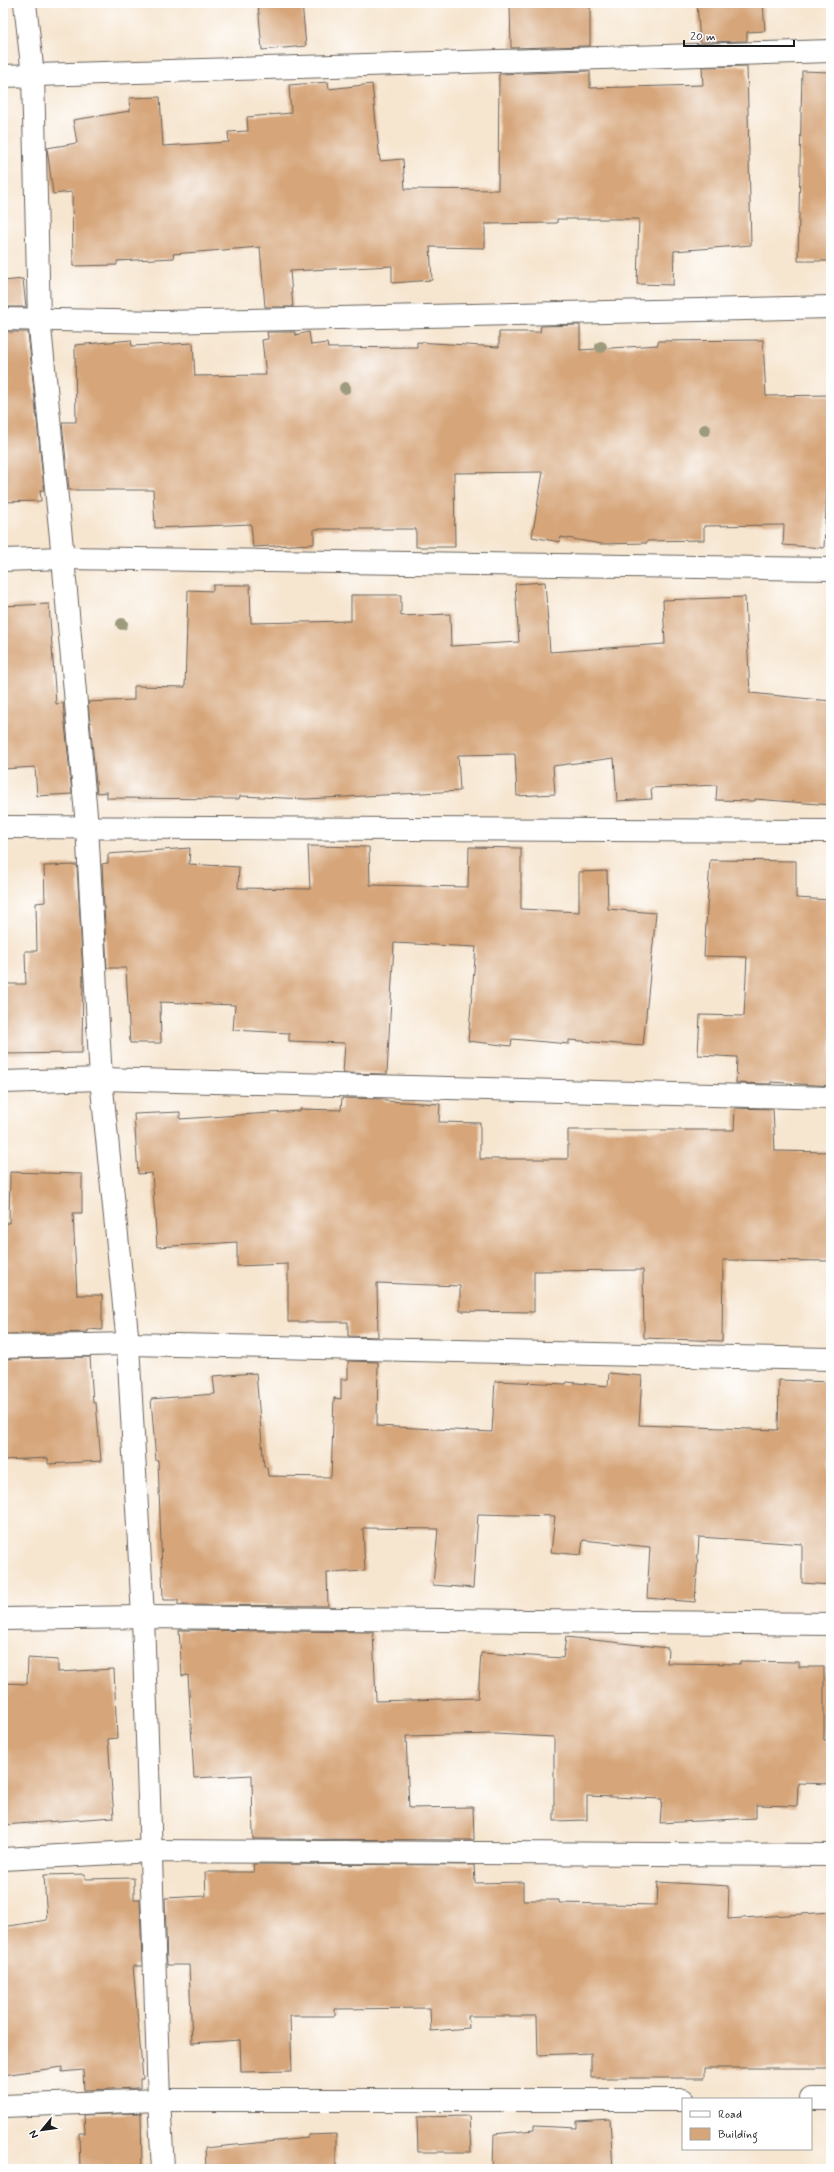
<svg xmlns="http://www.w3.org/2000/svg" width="834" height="2172" font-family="Mynerve,sans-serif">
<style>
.building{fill:#d6a579}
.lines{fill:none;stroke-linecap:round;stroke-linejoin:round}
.street-casing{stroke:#68625b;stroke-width:24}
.street{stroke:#fff;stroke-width:22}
.tree{fill:#9d9b7e}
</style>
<rect width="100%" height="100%" fill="#fff"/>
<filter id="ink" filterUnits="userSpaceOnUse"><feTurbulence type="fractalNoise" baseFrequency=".025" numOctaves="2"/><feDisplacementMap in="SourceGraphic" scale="8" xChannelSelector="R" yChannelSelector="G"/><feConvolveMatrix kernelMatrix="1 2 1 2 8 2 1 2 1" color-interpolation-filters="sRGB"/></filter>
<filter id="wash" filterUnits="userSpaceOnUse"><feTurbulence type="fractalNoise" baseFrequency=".012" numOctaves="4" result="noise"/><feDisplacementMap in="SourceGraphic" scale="16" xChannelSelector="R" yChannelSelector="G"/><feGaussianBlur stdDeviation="0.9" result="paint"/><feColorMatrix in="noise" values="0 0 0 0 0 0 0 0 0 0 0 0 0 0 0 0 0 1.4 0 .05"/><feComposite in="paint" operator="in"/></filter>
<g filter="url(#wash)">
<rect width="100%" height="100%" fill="#f6e5cf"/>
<g id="blocks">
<g class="building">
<polygon points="258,3 302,3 306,46 262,50"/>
<polygon points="510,3 590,3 590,46 511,48"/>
<polygon points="697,3 763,3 765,31 747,32 747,41 700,42"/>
<polygon points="747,66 751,245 674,251 673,285 637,284 639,219 557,219 557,223 485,224 485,248 430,247 432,280 392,283 392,266 290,271 293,307 265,307 260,247 173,254 174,258 117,261 117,265 73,266 72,192 53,194 47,148 77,143 73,120 130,111 129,98 160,97 163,146 229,142 228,132 248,131 247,117 291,113 289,85 328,82 329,89 372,84 380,161 403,159 405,189 498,190 499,74 590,71 590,88 703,85 702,67"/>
<polygon points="802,71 831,72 831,261 798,261"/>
<polygon points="23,279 26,307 3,307 3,281"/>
<polygon points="580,325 580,350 658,345 658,341 763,340 766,396 831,395 831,488 827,488 824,548 783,545 784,525 704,526 704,540 647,541 647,543 601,544 561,537 560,542 532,537 543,472 454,473 455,547 416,547 416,529 314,529 314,544 253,547 251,524 155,528 153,490 69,490 62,422 76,422 75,345 131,340 132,346 193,343 195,376 266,375 262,340 268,339 267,332 295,332 295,335 309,332 311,345 327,343 328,348 417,347 417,342 499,347 499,332 540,332 541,326"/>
<polygon points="3,332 28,332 44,490 40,490 41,501 3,502"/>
<polygon points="545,582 550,652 665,644 663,600 745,597 750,693 831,701 831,805 755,799 755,801 716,800 717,785 651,788 652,799 617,801 614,758 553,766 555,794 517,796 515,754 458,755 460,791 306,799 240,796 239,799 107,798 107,792 97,793 88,702 134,700 134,686 185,687 188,590 213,591 213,585 250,585 251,623 351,621 351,595 401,595 401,616 450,614 451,646 519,642 515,584"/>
<polygon points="49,604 56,704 63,703 72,794 37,796 35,767 3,769 3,606"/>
<polygon points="308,846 369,847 370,885 468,887 469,847 521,848 521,909 579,912 579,872 607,871 608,909 656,913 643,1046 569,1040 569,1044 512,1039 511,1046 468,1041 476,947 394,943 387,1074 343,1073 345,1043 289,1041 289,1033 233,1030 235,1005 160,1002 161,1043 130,1043 126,968 107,968 102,864 108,863 108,854 190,848 189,864 239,867 238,888 310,889"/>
<polygon points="710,860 796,861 796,898 831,900 831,1086 771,1082 771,1084 736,1083 737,1057 698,1055 700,1015 744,1016 747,957 704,956"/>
<polygon points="77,865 83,974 82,1053 3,1054 3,984 26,984 25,951 37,951 36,903 45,902 44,866"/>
<polygon points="342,1098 385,1099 385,1101 440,1104 439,1122 480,1123 480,1159 568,1159 568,1130 734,1130 735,1108 773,1109 775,1151 831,1152 831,1261 723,1260 722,1341 644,1338 643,1270 534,1271 534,1312 460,1311 460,1286 377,1283 378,1337 348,1336 348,1322 288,1322 288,1264 237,1266 237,1242 157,1247 152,1173 138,1174 134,1114 180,1112 180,1119 300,1111 300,1109 341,1110"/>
<polygon points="10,1172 82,1174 82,1213 73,1213 77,1295 102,1295 102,1330 88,1329 88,1332 3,1334 3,1223 9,1223"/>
<polygon points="90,1357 93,1403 96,1403 101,1461 48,1464 48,1458 3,1460 3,1359"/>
<polygon points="348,1361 378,1362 377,1426 492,1432 495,1381 566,1384 567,1382 608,1386 609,1373 642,1376 639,1425 778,1430 779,1380 831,1382 831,1585 802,1583 802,1544 699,1537 695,1602 647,1598 650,1547 583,1540 581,1555 551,1552 555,1516 478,1514 473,1588 433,1585 438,1529 363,1528 365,1571 327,1573 328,1606 178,1605 178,1600 163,1600 158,1460 156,1461 151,1399 215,1394 213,1376 256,1373 264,1467 267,1467 268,1476 331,1477 334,1398 341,1399 341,1379 348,1379"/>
<polygon points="179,1630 373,1632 376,1701 478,1698 481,1653 563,1658 566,1637 668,1648 667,1663 740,1664 740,1661 799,1662 799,1667 824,1667 824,1740 831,1740 831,1784 798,1783 797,1806 756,1805 756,1818 660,1823 662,1799 587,1796 587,1820 554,1821 554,1737 495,1734 406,1736 409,1808 473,1807 474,1840 253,1839 252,1775 194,1778 188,1675 182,1676"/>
<polygon points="28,1658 58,1660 58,1672 114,1669 117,1738 108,1739 114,1817 3,1825 3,1683 27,1684"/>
<polygon points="253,1864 474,1865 475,1883 523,1882 523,1900 559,1900 559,1903 657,1905 658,1882 729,1886 728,1919 831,1912 831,2068 705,2068 705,2078 591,2078 591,2053 538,2055 537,2016 468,2016 469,2028 431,2031 430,2008 335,2009 335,2016 290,2016 292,2071 241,2072 240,2040 192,2043 189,1965 167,1965 165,1898 206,1896 205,1872 254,1872"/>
<polygon points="85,1874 85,1879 134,1878 134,1899 140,1899 142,1966 133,1966 143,2079 140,2079 140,2088 84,2090 83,2070 62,2072 62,2067 3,2075 3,1927 47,1920 44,1875"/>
<polygon points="141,2113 142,2169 80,2169 79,2133 85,2133 84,2115"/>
<polygon points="469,2116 471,2152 418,2152 417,2117"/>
<polygon points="610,2119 613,2169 493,2169 494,2134 534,2130 534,2126 577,2128 577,2121"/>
<polygon points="336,2134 336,2169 206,2169 205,2148 308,2138 308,2135"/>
</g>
</g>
</g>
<g filter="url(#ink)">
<use href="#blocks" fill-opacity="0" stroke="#68625b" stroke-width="1"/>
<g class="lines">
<g class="street-casing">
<g id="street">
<polyline points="25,3 33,75 39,318 63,558 87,826 101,1079 128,1344 143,1617 159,2100 163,2169"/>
<polyline points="3,76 831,51"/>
<polyline points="3,319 163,322 831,307"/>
<polyline points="3,560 63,558 831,569"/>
<polyline points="3,827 831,831"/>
<polyline points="3,1082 101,1079 831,1098"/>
<polyline points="3,1347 128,1344 831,1359"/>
<polyline points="3,1619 143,1617 831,1624"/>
<polyline points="3,1859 152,1851 831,1855"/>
<polyline points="811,2099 831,2099"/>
<polyline points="3,2106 159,2100 683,2100"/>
</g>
</g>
<use href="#street" class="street"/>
</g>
<g class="tree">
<circle cx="601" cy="347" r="6"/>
<circle cx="345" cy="388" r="6"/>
<circle cx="705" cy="430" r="6"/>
<circle cx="122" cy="624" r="6"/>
</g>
</g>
<rect width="834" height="2172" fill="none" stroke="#fff" stroke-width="16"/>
<rect x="682" y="2098" width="130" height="52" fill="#ffffff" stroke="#a4a4a4"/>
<rect x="690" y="2111" width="20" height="6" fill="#ffffff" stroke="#a4a4a4"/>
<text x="718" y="2118" font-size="12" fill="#1c1c1c">Road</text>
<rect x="690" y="2128" width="20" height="12" fill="#d6a579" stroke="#a4a4a4"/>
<text x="718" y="2138" font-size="12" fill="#1c1c1c">Building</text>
<g transform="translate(42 2130) rotate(241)" stroke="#ffffff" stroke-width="3" paint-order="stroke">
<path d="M0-3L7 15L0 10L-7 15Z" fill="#1c1c1c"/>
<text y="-6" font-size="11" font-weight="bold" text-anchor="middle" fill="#1c1c1c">N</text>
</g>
<path d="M684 40v6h110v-6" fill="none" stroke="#1c1c1c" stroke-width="2"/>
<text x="690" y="40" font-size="12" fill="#1c1c1c" stroke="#ffffff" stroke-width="3" paint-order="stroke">20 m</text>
</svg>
